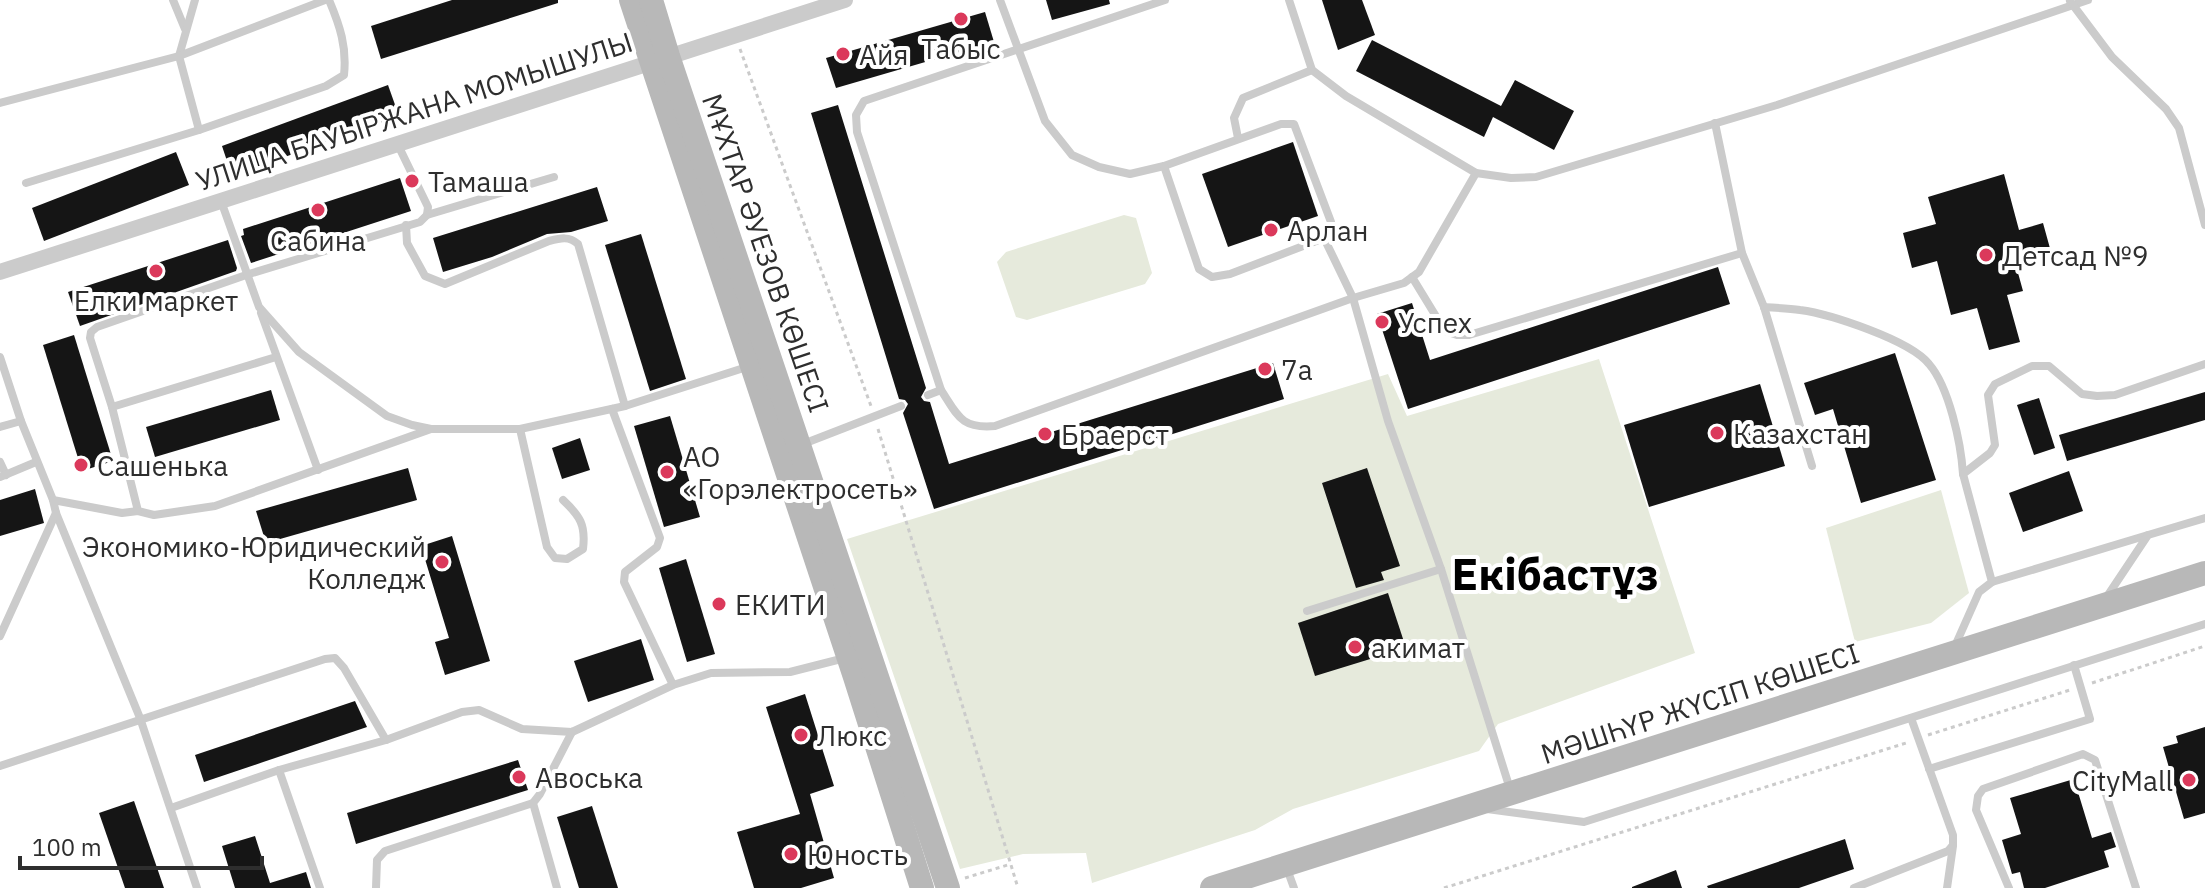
<svg xmlns="http://www.w3.org/2000/svg" width="2205" height="888" font-family="'IBM Plex Sans',sans-serif">
<style>
.green{fill:#e6eadc}
.building{fill:#151515}
.lines{fill:none;stroke-linecap:round;stroke-linejoin:round}
.path{stroke:#cbcbcb;stroke-width:3;stroke-dasharray:4 4;stroke-linecap:butt}
.lane{stroke:#cbcbcb;stroke-width:8}
.street{stroke:#cbcbcb;stroke-width:16}
.secondary{stroke:#b8b8b8;stroke-width:24}
.poi-dot{fill:#db395b;stroke:#fff;stroke-width:3}
.labels{text-anchor:middle;dominant-baseline:central;stroke-width:8;stroke-linejoin:round;paint-order:stroke}
.poi-label{font-size:28px;fill:#2e2e2e;stroke:#fff;text-anchor:start}
.street-label{font-size:28px;fill:#2e2e2e;stroke:#fff}
.town-label{font-size:44px;font-weight:bold;fill:#000;stroke:#fff}
</style>
<rect width="100%" height="100%" fill="#fff"/>
<g class="green">
<polygon points="1124,215 1136,218 1152,273 1145,284 1027,320 1016,317 997,262 1006,252"/>
<polygon points="1599,359 1695,653 1498,724 1479,751 1293,809 1255,830 1092,883 1086,853 1023,854 960,869 847,539 1388,374 1407,416"/>
<polygon points="1941,490 1969,593 1931,623 1855,642 1826,528"/>
</g>
<g class="building">
<polygon points="452,0 558,0 558,3 381,59 371,26"/>
<polygon points="1046,0 1109,0 1110,4 1052,20"/>
<polygon points="1322,0 1362,0 1375,35 1338,50"/>
<polygon points="985,12 994,42 836,88 826,58"/>
<polygon points="1372,40 1501,106 1515,80 1574,111 1554,150 1493,117 1484,137 1356,71"/>
<polygon points="388,85 399,116 232,176 222,146"/>
<polygon points="838,105 926,388 921,397 924,401 930,402 949,464 1273,363 1284,399 934,509 903,413 908,404 905,400 899,399 811,113"/>
<polygon points="1293,142 1318,216 1228,247 1202,174"/>
<polygon points="176,152 189,185 44,241 32,208"/>
<polygon points="2004,174 2019,230 2043,223 2051,252 2015,262 2023,291 2007,295 2020,342 1989,350 1977,308 1951,315 1937,261 1912,268 1903,233 1936,224 1928,197"/>
<polygon points="400,178 411,211 251,263 241,236 244,235 243,229"/>
<polygon points="597,187 608,221 571,232 547,234 492,257 443,272 433,238"/>
<polygon points="641,234 686,379 650,391 605,245"/>
<polygon points="228,240 237,268 236,271 80,326 68,292"/>
<polygon points="1718,267 1730,304 1408,409 1377,314 1412,303 1430,360"/>
<polygon points="74,335 113,461 82,471 43,345"/>
<polygon points="1895,353 1936,480 1861,503 1833,409 1815,415 1804,383"/>
<polygon points="1760,384 1785,466 1649,507 1624,425"/>
<polygon points="271,390 280,420 155,457 146,427"/>
<polygon points="2205,392 2205,420 2067,461 2059,435"/>
<polygon points="2039,398 2055,448 2034,455 2017,405"/>
<polygon points="670,416 700,517 664,527 634,426"/>
<polygon points="580,438 590,470 562,479 552,448"/>
<polygon points="408,468 417,500 266,543 256,511"/>
<polygon points="1367,468 1400,566 1381,572 1384,580 1356,588 1322,483"/>
<polygon points="2069,471 2083,511 2023,532 2009,493"/>
<polygon points="35,489 44,523 0,536 0,500"/>
<polygon points="452,536 490,661 445,675 435,642 449,638 421,546"/>
<polygon points="686,559 715,654 687,662 659,568"/>
<polygon points="1388,593 1406,648 1315,676 1298,623"/>
<polygon points="641,639 654,680 588,702 574,661"/>
<polygon points="805,694 834,786 810,794 834,878 801,888 754,888 737,832 800,814 766,707"/>
<polygon points="355,701 367,727 204,782 195,755"/>
<polygon points="2205,727 2205,813 2184,819 2163,747 2178,743 2176,736"/>
<polygon points="518,760 528,790 356,844 347,813"/>
<polygon points="2074,779 2092,838 2111,832 2116,847 2104,851 2109,867 2045,888 2024,888 2020,872 2012,874 2002,840 2021,834 2010,798"/>
<polygon points="134,801 164,888 125,888 99,813"/>
<polygon points="592,806 618,888 579,888 557,817"/>
<polygon points="255,836 270,883 306,872 311,888 235,888 222,846"/>
<polygon points="1845,839 1854,869 1799,888 1708,888 1707,886"/>
<polygon points="1676,870 1682,888 1632,888 1632,887"/>
</g>
<g class="lines">
<g class="path">
<polyline points="740,49 871,406"/>
<polyline points="878,429 1018,888"/>
<polyline points="2092,683 2205,646"/>
<polyline points="1928,735 2070,690"/>
<polyline points="965,878 1011,864"/>
<polyline points="1444,888 1906,743"/>
</g>
<g class="lane">
<polyline points="173,0 185,29"/>
<polyline points="195,0 179,56 199,130"/>
<polyline points="1000,0 1045,121 1072,155 1099,167 1130,174 1164,166 1281,124 1294,124 1331,222 1324,238 1353,298 1388,421 1441,569 1510,789"/>
<polyline points="1289,0 1312,70 1346,96 1476,173 1511,178 1536,177 1777,105 2088,0"/>
<polyline points="2070,1 2112,57 2166,109 2179,128 2205,225"/>
<polyline points="0,103 179,56 325,0"/>
<polyline points="1715,123 1742,253 1764,307 1812,466"/>
<polyline points="1238,138 1234,118 1243,98 1312,70"/>
<polyline points="398,145 428,207 427,215 420,222 249,274 97,327 91,332 90,338 112,407 138,511 154,515 215,506 431,429"/>
<polyline points="1164,166 1199,269 1212,277 1230,274 1324,238"/>
<path d="M 26,183 L 199,130 L 326,86 L 344,75 C 347,47 340,26 329,0"/>
<polyline points="221,201 259,307 299,352 387,416 412,425 431,429 520,429 625,406 750,366"/>
<polyline points="427,215 554,177"/>
<path d="M 406,225 L 407,243 L 425,276 L 445,284 L 549,241 C 561,238 569,236 578,244 L 625,406"/>
<polyline points="1412,277 1445,331 1457,335 1469,335 1742,253"/>
<path d="M 1764,307 C 1776,308 1788,308 1800,310 C 1830,314 1910,340 1929,364 C 1949,387 1961,443 1963,474"/>
<polyline points="261,313 318,470"/>
<polyline points="0,357 21,421 53,500 122,513 138,511"/>
<path d="M 941,390 C 958,416 961,429 995,426 L 1353,298 L 1404,283 L 1419,272 L 1476,173"/>
<polyline points="928,395 941,390 857,132 856,115 864,101 1165,0"/>
<polyline points="112,407 276,357"/>
<polyline points="612,409 660,538 657,547 625,572 624,582 673,685"/>
<polyline points="0,427 21,421"/>
<path d="M 520,429 L 547,547 L 555,558 L 567,559 L 583,549 C 586,525 580,516 563,500"/>
<polyline points="803,444 901,406"/>
<polyline points="0,462 6,475"/>
<polyline points="0,477 36,462"/>
<polyline points="53,500 56,513 140,718 197,888"/>
<polyline points="1992,582 2148,535"/>
<polyline points="2106,598 2148,535 2205,518"/>
<polyline points="1307,611 1441,569"/>
<polyline points="0,636 56,513"/>
<polyline points="1955,646 1979,592 1992,582 1963,474 1990,453 1995,445 1988,395 1995,384 2032,366 2049,366 2082,394 2097,396 2115,395 2205,364"/>
<polyline points="0,766 325,659 335,658 344,668 386,740 462,712 479,710 522,729 572,732 673,685 711,673 790,672 845,658"/>
<polyline points="1929,769 2090,719 2074,665"/>
<polyline points="279,770 320,888"/>
<polyline points="171,808 279,770 386,740"/>
<polyline points="1487,809 1584,822 2205,624"/>
<polyline points="1286,866 1294,888"/>
<polyline points="376,888 377,860 385,851 533,803"/>
<polyline points="557,888 533,803 540,794 572,732"/>
<polyline points="1854,888 1948,851 1953,845 1953,835 1911,718"/>
<polyline points="1947,888 1953,846"/>
<polyline points="2009,888 1976,810 1978,796 1983,789 2083,754 2095,760 2136,888"/>
</g>
<polyline class="street" points="0,272 845,0"/>
<g class="secondary">
<polyline points="631,0 855,677 922,888"/>
<polyline points="651,0 668,56 948,888"/>
<polyline points="1212,888 2205,573"/>
</g>
</g>
<g class="poi-dot">
<circle cx="961" cy="19" r="8"/>
<circle cx="843" cy="54" r="8"/>
<circle cx="412" cy="181" r="8"/>
<circle cx="318" cy="210" r="8"/>
<circle cx="1271" cy="230" r="8"/>
<circle cx="1986" cy="255" r="8"/>
<circle cx="156" cy="271" r="8"/>
<circle cx="1382" cy="322" r="8"/>
<circle cx="1265" cy="369" r="8"/>
<circle cx="1717" cy="433" r="8"/>
<circle cx="1045" cy="434" r="8"/>
<circle cx="81" cy="465" r="8"/>
<circle cx="667" cy="472" r="8"/>
<circle cx="442" cy="562" r="8"/>
<circle cx="719" cy="604" r="8"/>
<circle cx="1355" cy="647" r="8"/>
<circle cx="801" cy="735" r="8"/>
<circle cx="519" cy="777" r="8"/>
<circle cx="2189" cy="780" r="8"/>
<circle cx="791" cy="854" r="8"/>
</g>
<g class="labels">
<g class="poi-label">
<text x="961" y="48" text-anchor="middle">Табыс</text>
<text x="859" y="54">Айя</text>
<text x="428" y="181">Тамаша</text>
<text x="1287" y="230">Арлан</text>
<text x="318" y="240" text-anchor="middle">Сабина</text>
<text x="2002" y="255">Детсад №9</text>
<text x="156" y="300" text-anchor="middle">Елки маркет</text>
<text x="1398" y="322">Успех</text>
<text x="1281" y="369">7а</text>
<text x="1733" y="433">Казахстан</text>
<text x="1061" y="434">Браерст</text>
<text x="683" y="456">АО<tspan x="683" dy="32">«Горэлектросеть»</tspan></text>
<text x="97" y="465">Сашенька</text>
<text x="426" y="546" text-anchor="end">Экономико-Юридический<tspan x="426" dy="32">Колледж</tspan></text>
<text x="735" y="604">ЕКИТИ</text>
<text x="1371" y="647">акимат</text>
<text x="817" y="735">Люкс</text>
<text x="535" y="777">Авоська</text>
<text x="2173" y="780" text-anchor="end">CityMall</text>
<text x="807" y="854">Юность</text>
</g>
<g class="street-label">
<text transform="translate(414 111) rotate(-18)">УЛИЦА БАУЫРЖАНА МОМЫШУЛЫ</text>
<text transform="translate(766 253) rotate(71)">МҰХТАР ӘУЕЗОВ КӨШЕСІ</text>
<text transform="translate(1700 703) rotate(-18)">МӘШҺҮР ЖҮСІП КӨШЕСІ</text>
</g>
<g class="town-label">
<text x="1555" y="573">Екібастұз</text>
</g>
</g>
<path d="M20 856v12h242v-12" fill="none" stroke="#2e2e2e" stroke-width="4"/>
<text x="32" y="856" font-size="24" fill="#2e2e2e" stroke="#ffffff" stroke-width="6" paint-order="stroke">100 m</text>
</svg>
